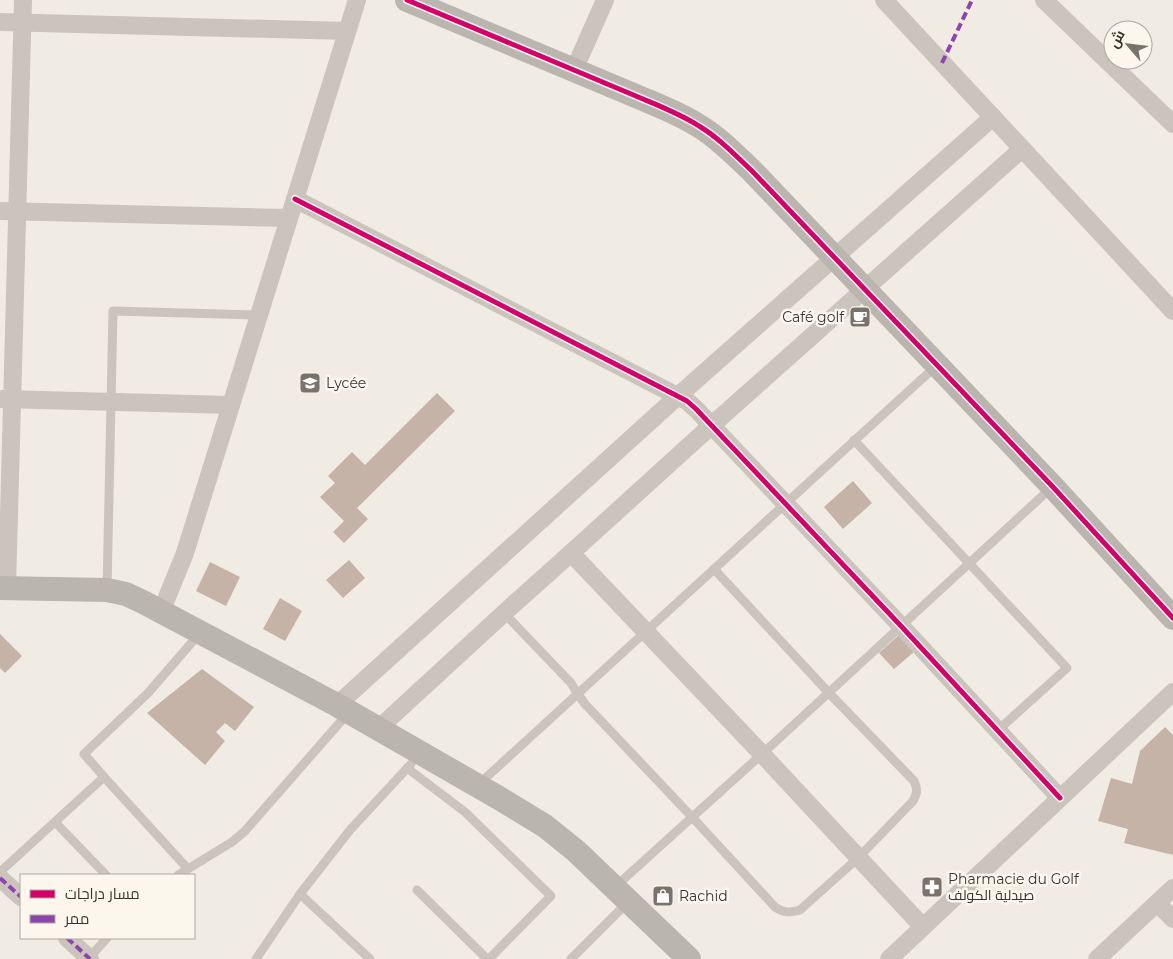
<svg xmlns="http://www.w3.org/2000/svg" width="1173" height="959" font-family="Montserrat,Cairo,sans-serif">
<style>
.building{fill:#c4b3a6}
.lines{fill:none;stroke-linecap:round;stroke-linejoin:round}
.lane{stroke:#cac4bd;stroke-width:9}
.street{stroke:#cac4bd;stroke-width:18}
.secondary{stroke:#bab5ae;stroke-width:24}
.quiet{stroke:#8e44ad;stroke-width:4;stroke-dasharray:8 4;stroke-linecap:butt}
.cycleway-casing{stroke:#fbf7ed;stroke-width:8}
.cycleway{stroke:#d6006c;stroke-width:5}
.labels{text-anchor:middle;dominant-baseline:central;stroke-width:5;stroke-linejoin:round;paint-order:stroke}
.poi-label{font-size:14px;fill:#3b322a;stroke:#fbf7ed;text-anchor:start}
</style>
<rect width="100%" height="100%" fill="#f0ece4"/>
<g class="building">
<polygon points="437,393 455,411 357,508 368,519 344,543 333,532 344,521 320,497 335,483 328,476 352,452 365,465"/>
<polygon points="853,481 872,503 843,529 824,507"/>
<polygon points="349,560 365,578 343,598 326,580"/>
<polygon points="210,562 240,577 226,606 196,591"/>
<polygon points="280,598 302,611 285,641 263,629"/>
<polygon points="0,634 22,656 5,673 0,668"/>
<polygon points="900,634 915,651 894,669 879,653"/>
<polygon points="202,669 254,707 235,731 225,723 216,732 225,741 205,765 147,713"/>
<polygon points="1165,727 1173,735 1173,855 1124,843 1128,829 1098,821 1111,778 1132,784 1140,751"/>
</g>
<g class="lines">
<g class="lane">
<polyline points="854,440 1067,668 997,731"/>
<polyline points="107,590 113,311 259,315"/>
<path d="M 504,613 L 571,683 L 577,693 L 585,704 L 692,817 L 775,907 C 784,913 790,913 800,910 L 858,858 L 913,801 C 917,794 918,789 914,781 L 829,693 L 714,569"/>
<polyline points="407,768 465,812 551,896 489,959"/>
<polyline points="104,777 188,869"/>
<polyline points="479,784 936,366"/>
<polyline points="55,822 106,875"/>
<polyline points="0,872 104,777 84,754 148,693 200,633"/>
<polyline points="178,875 232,842 245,831 349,712"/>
<polyline points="615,887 762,754 1052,487"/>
<polyline points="417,890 487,959"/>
<polyline points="300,894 370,959"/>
<polyline points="89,958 107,938"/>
<polyline points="256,959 300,894 350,830 411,764"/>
<polyline points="571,959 627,903"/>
</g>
<g class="street">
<polyline points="884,0 1173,311"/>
<polyline points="1044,0 1173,124"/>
<polyline points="0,22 347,31"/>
<polyline points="574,70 605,0"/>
<polyline points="295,199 687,401 696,409 901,626 1060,798"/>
<polyline points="0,211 288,218"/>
<polyline points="2,399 231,405"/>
<polyline points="571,553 762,754 923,927"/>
<polyline points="7,588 23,0"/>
<polyline points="161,612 185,553 357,0"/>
<polyline points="337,705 678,396 993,117"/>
<polyline points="378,729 504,613 571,553 712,425 1022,149"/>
<polyline points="0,878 21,897"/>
<polyline points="1157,903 1173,919"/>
<polyline points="67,938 90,959"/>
<polyline points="889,959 1173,692"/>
<polyline points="1097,959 1173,888"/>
</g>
<g class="secondary">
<path d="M 407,0 L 643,99 C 662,107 682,115 699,126 C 719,138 735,155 752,171 L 937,365 L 1053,487 L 1173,618"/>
<polyline points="0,588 107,590 126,594 143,602 337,705 499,798 545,826 576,851 689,959"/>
</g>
<g class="quiet">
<polyline points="942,63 972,0"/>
<polyline points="0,878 21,897"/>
<polyline points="67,938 90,959"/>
</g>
<g class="cycleway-casing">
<g id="cycleway">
<path d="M 407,0 L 643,99 C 662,107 682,115 699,126 C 719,138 735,155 752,171 L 937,365 L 1053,487 L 1173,618"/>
<polyline points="295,199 687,401 696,409 901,626 1060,798"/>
</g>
</g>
<use href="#cycleway" class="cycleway"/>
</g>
<defs>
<g id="cafe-square" transform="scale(1.125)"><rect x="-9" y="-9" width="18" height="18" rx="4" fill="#7a736b" stroke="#fbf7ed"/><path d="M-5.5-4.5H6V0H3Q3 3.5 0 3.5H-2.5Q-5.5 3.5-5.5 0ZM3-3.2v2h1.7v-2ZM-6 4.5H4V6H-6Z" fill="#fff"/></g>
<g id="school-square" transform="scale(1.125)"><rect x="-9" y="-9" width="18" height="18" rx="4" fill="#7a736b" stroke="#fbf7ed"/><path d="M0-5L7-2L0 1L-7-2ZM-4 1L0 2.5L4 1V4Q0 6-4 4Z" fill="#fff"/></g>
<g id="pharmacy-square" transform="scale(1.125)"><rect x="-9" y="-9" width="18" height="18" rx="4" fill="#7a736b" stroke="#fbf7ed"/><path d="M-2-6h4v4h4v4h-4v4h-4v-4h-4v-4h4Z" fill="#fff"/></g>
<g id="shop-square" transform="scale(1.125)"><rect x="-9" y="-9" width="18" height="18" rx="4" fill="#7a736b" stroke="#fbf7ed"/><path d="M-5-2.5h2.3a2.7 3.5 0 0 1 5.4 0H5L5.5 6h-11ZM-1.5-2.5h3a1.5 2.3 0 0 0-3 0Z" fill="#fff"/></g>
</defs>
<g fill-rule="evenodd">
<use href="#cafe-square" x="860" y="317"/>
<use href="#school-square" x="310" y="383"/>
<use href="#pharmacy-square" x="932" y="887"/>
<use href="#shop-square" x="663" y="896"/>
</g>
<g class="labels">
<g class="poi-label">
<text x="844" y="317" text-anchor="end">Café golf</text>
<text x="326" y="383">Lycée</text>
<text x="948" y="879">Pharmacie du Golf<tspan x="948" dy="16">صيدلية الكولف</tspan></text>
<text x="679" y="896">Rachid</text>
</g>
</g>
<rect x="20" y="874" width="175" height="65" fill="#fbf7ed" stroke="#aea89f"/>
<rect x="30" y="890" width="25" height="8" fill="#d6006c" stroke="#aea89f"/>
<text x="65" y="899" font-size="15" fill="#3b322a">مسار دراجات</text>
<rect x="30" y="915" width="25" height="8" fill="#8e44ad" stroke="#aea89f"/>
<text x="65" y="924" font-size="15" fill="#3b322a">ممر</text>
<g transform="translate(1128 45) rotate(298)"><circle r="24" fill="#fbf7ed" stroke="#aea89f"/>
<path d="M0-4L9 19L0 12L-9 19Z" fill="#7a736b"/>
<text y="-8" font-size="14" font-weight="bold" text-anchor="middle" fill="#3b322a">ش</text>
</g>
</svg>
